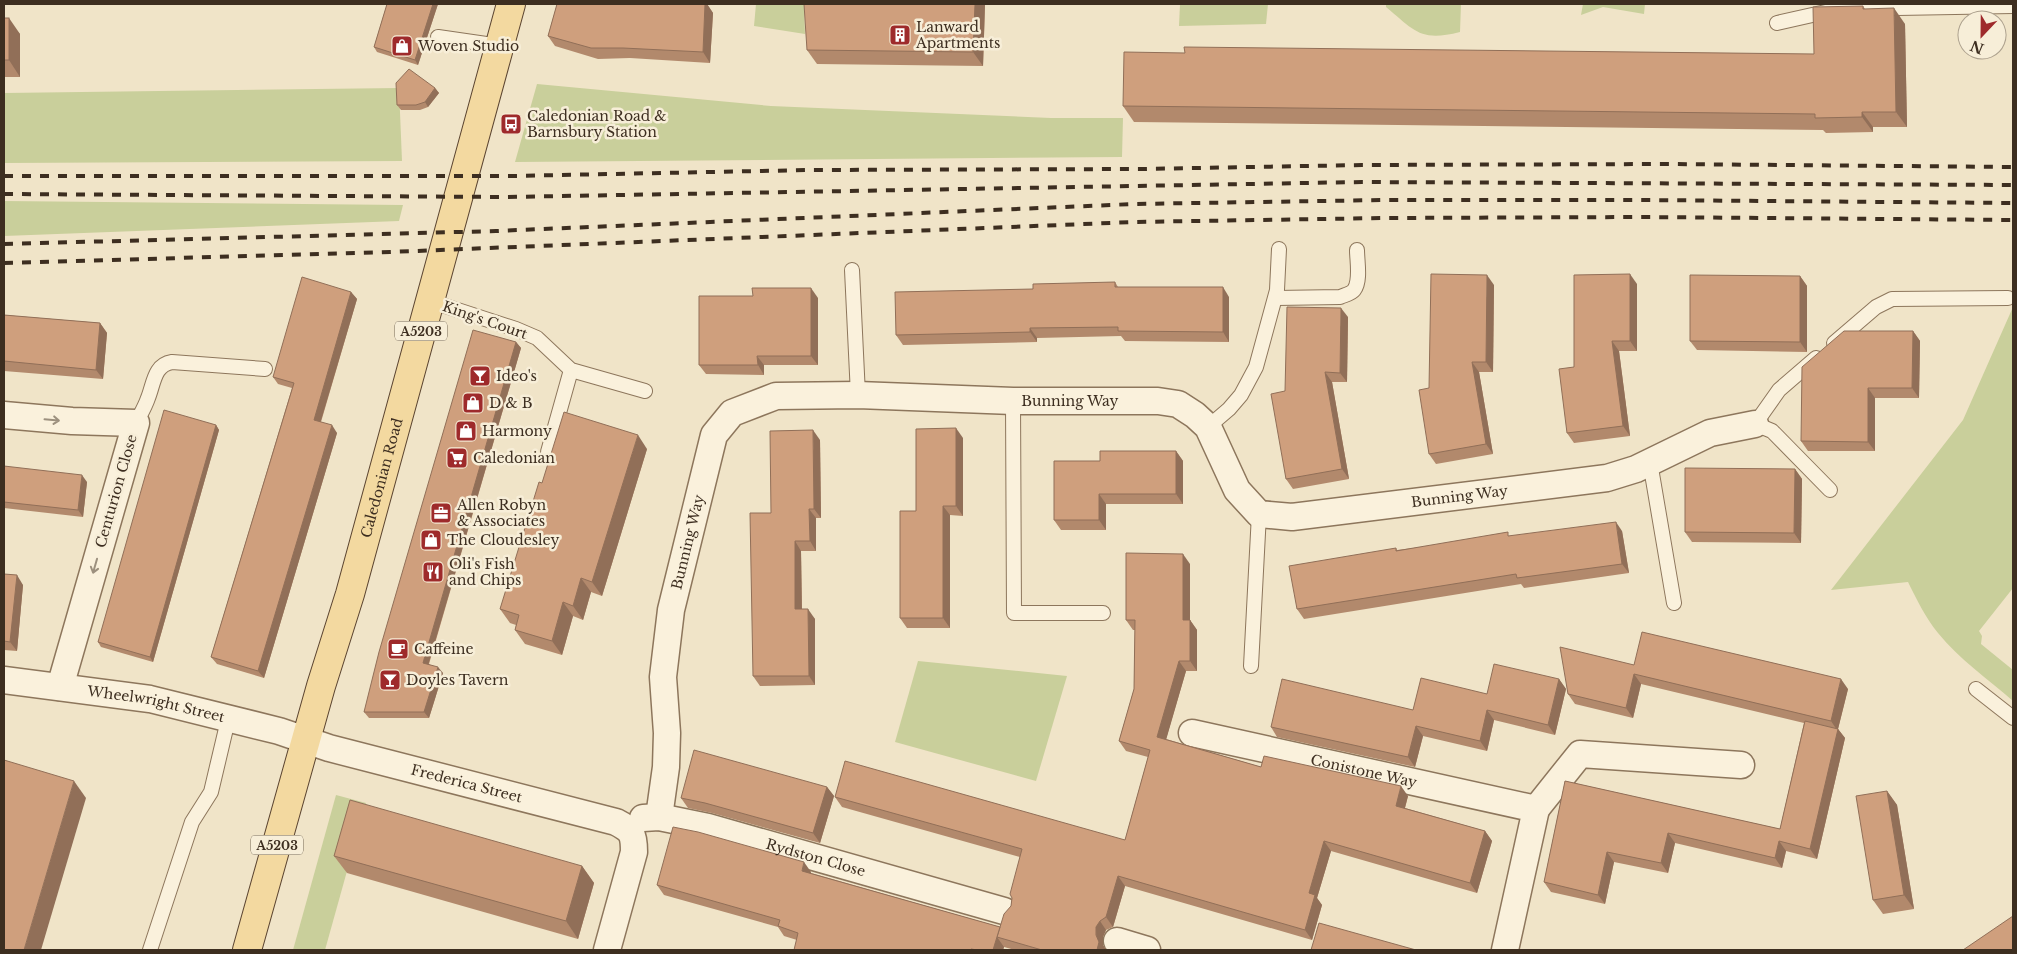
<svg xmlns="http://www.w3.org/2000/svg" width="2017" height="954" font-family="'Libre Baskerville',serif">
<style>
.green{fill:#c9cf9b}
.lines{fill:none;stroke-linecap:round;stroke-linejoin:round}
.service-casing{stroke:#8d765c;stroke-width:16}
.minor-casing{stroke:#8d765c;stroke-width:29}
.primary-casing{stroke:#5b4430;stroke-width:30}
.service{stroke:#faf1dc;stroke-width:14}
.minor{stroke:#faf1dc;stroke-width:26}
.primary{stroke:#f3d9a0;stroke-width:28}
.rail{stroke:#3d2e20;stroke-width:4;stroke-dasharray:9 9;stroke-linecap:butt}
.wall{fill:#b2896c}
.shaded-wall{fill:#916f58}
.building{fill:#cf9f7d;stroke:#916f58}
.oneway{stroke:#9c907e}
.labels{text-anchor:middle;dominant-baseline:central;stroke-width:5;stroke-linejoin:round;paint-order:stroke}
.shield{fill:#f7eed8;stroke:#756857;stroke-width:1}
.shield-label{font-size:12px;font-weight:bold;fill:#3d2e20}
.poi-label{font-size:14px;fill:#3d2e20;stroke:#f7eed8;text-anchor:start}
.street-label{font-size:14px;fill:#3d2e20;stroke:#f7eed8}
</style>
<rect width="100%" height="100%" fill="#f0e4c8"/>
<g class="green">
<polygon points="756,4 804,4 805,34 754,26"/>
<polygon points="1180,4 1268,4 1266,24 1179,26"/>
<path d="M 1386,4 L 1461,4 L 1460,32 C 1420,42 1415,31 1386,7 Z"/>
<polygon points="1583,4 1645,4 1644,14 1603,7 1581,15"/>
<polygon points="537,84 771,106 1051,118 1123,118 1122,157 515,162"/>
<polygon points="399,88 402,161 4,163 4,93"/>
<polygon points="4,201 403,205 399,221 4,236"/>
<path d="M 2013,307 L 2013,588 L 1979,631 L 1982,636 L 1981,644 L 2013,670 L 2013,701 C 1988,679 1959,659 1938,633 C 1925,617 1917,600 1908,582 L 1831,590 L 1963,420 Z"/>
<polygon points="918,661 1067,676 1036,781 895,742"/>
<polygon points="336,795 366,803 325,950 293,950"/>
</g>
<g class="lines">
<g class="service-casing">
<g id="service">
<polyline points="1777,23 1839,9 2013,6"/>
<polyline points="438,37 500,46"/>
<polyline points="852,270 858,395"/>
<path d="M 1276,298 L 1340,297 C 1344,295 1351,294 1354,290 C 1361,281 1357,261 1357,250"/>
<polyline points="430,301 516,329 537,338 571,370 645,391"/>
<polyline points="1834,343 1876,307 1892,299 2008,298"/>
<polyline points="1816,358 1779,390 1755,424 1772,431 1830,490"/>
<polyline points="1013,401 1014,613 1103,613"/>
<path d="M 136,423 C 140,415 145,407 148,398 C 154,383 154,365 172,362 L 265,369"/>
<polyline points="1208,427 1229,409 1241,395 1256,367 1277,290 1279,249"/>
<polyline points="548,452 571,370"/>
<polyline points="1650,462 1674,603"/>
<polyline points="1251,666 1259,514"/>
<polyline points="1976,689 2013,718"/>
<polyline points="150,950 192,822 211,792 228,720"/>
</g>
</g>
<g class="minor-casing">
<g id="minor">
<polyline points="4,415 72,421 136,423 60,687"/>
<path id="s1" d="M 4,680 L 150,699 L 279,731 L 329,748 L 616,822 C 632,830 634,834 634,852 L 607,950"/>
<path id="s2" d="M 1192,733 L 1536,809 L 1505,950"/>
<polyline points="1536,809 1580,754 1741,765"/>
<path id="s3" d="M 659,817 L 666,767 L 667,733 L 663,677 L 671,610 L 714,435 L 732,413 L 776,396 L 858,395 L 1013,401 L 1158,401 L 1178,404 L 1195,415 L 1208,427 L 1237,490 L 1259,514 L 1292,517 L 1607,478 L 1636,469 L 1710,433 L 1755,424"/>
<path id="s4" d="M 643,818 L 659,817 L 708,827 L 1004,911"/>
<polyline points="1117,941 1147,950"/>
</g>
</g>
<g class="primary-casing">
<g id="primary">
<path id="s5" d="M 247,950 L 321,686 L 350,594 L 511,4"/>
</g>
</g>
<use href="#service" class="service"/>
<use href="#minor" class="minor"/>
<use href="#primary" class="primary"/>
<g class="rail">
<polyline points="4,176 511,176 810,170 1141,169 1362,165 1667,164 2013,167"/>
<polyline points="4,194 506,197 1362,182 2013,185"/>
<polyline points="4,244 496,231 1134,204 1384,200 1643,200 2013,203"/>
<polyline points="4,263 390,252 1134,222 1384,218 1643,217 2013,220"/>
</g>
</g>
<g class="wall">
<polygon points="387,4 438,4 418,65 377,52 374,47"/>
<polygon points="557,4 707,4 713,13 710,63 630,58 598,59 555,46 548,36"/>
<polygon points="985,4 983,66 817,64 807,50"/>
<polygon points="1863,6 1865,9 1905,24 1907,127 1873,127 1873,132 1826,133 1823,130 1134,122 1123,106 1185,53 1814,54"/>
<polygon points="4,18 20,34 20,77 4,77"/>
<polygon points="435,88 439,93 428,107 420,110 401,110 397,105"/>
<polygon points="1800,276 1807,286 1807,352 1697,350 1690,341"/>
<polygon points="1115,282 1118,287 1229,297 1229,342 1125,341 1121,336 1037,338 1037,342 903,345 896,335 1033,289"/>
<polygon points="1637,284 1637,351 1619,351 1630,436 1574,443 1567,433 1574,367"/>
<polygon points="1494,285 1493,372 1479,372 1493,454 1436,464 1429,454 1429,388"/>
<polygon points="351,292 357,299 321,422 337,433 264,678 217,664 211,657 292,388 278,384 273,377"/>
<polygon points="818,298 818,365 764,365 764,375 706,374 699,365"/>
<polygon points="4,315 100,323 107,333 103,379 4,371"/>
<polygon points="1348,317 1347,382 1332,382 1349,479 1293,489 1286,479 1285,391"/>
<polygon points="1913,331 1920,341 1919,398 1875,398 1875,451 1808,451 1801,441"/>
<polygon points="516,342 521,348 429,664 443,673 429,718 369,718 364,712"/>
<polygon points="216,425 219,430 153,662 101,647 98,642"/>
<polygon points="963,438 963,516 950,515 950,628 907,628 900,618 916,511"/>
<polygon points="820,440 821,518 816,518 816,551 801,551 802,609 815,619 815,685 760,686 753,676 771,513"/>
<polygon points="647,449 602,596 591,592 583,620 573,616 562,655 525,644 515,630 516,625 510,623 500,609 542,483"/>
<polygon points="1176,451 1183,461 1183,504 1106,504 1106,530 1061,530 1054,520 1100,461"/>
<polygon points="4,466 87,482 83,517 4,508"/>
<polygon points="1795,469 1802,479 1801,543 1692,542 1685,532"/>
<polygon points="1622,531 1629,573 1524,588 1521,584 1304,619 1297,609 1396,548 1397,550 1510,536"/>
<polygon points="1190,564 1190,620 1197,630 1197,671 1186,671 1166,739 1261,767 1408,796 1405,808 1485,831 1492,841 1477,893 1331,851 1317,898 1322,905 1312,940 1125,886 1113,927 1106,930 1103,937 1103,945 1106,950 1015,950 1004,947 1003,950 794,950 797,940 784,936 778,927 664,895 657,885 811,872 811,873 1000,927 1011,906 1020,857 842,807 835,797 1125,840 1148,757 1126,751 1119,741 1134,689 1135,630 1133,630 1126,620"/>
<polygon points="4,574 23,585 17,651 4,650"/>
<polygon points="1634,665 1848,689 1838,729 1845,738 1817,859 1786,851 1782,868 1675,843 1668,873 1614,862 1605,904 1551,892 1544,882 1565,781 1780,829 1804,723 1641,684 1633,718 1575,704 1568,694"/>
<polygon points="1559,679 1566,689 1555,735 1494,720 1487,751 1423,736 1415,767 1277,737 1271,727 1413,710 1487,694"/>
<polygon points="827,787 834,796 820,843 712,813 688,808 681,798"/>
<polygon points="1887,791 1897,805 1914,909 1883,914 1873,900"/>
<polygon points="334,856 582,866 594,883 578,939 347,873"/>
</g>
<g class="shaded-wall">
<polygon points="433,4 438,4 418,65 415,60"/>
<polygon points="705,4 707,4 713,13 710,63 703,52"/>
<polygon points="975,4 985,4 983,66 973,52"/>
<polygon points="1894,8 1905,24 1907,127 1896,112"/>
<polygon points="9,18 20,34 20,77 9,60"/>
<polygon points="435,88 439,93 428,107 425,102"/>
<polygon points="1862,112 1873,127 1873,132 1862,117"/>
<polygon points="1630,274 1637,284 1637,351 1630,341"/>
<polygon points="1487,275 1494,285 1493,372 1486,362"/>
<polygon points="1800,276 1807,286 1807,352 1800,342"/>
<polygon points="1223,287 1229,297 1229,342 1223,332"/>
<polygon points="811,288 818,298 818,365 811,356"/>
<polygon points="351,292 357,299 319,427 314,420"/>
<polygon points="1341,308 1348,317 1347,382 1340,373"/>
<polygon points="100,323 107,333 103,379 96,370"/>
<polygon points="1030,328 1037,338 1037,342 1030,332"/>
<polygon points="1913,331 1920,341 1919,398 1912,388"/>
<polygon points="1612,341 1619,351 1630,436 1623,426"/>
<polygon points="516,342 521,348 427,669 423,663"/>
<polygon points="757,356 764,365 764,375 758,365"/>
<polygon points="1472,362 1479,372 1493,454 1486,444"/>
<polygon points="1325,372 1332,382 1349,479 1342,469"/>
<polygon points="1868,388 1875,398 1875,451 1868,442"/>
<polygon points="216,425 219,430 153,662 150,657"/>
<polygon points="332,425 337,433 264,678 258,671"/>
<polygon points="956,428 963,438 963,516 956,506"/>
<polygon points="813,430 820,440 821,518 814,509"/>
<polygon points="638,435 647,449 602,596 592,582"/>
<polygon points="1176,451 1183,461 1183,504 1176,494"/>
<polygon points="1795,469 1802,479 1801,543 1794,533"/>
<polygon points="82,475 87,482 83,517 78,510"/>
<polygon points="1099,494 1106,504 1106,530 1099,520"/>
<polygon points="943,506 950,515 950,628 943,618"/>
<polygon points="809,509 816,518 816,551 810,541"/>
<polygon points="1616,522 1622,531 1629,573 1622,564"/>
<polygon points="795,541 801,551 802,619 795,609"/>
<polygon points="1183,554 1190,564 1190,630 1183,620"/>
<polygon points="17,575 23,585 17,651 10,642"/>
<polygon points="581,578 591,592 583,620 573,606"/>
<polygon points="563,602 573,616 562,655 552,641"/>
<polygon points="808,609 815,619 815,685 809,676"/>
<polygon points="1190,620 1197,630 1197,671 1190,661"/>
<polygon points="1179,661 1186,671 1164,747 1157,737"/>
<polygon points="438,667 443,673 429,718 424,712"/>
<polygon points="1634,674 1641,684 1633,718 1626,708"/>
<polygon points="1559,679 1566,689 1555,735 1548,725"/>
<polygon points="1841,679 1848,689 1838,729 1845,738 1817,859 1810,849 1837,730 1831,721"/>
<polygon points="1487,710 1494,720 1487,751 1480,741"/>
<polygon points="1416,726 1423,736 1415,767 1408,757"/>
<polygon points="74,781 86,798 41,950 24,950"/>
<polygon points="1401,786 1408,796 1403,815 1396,806"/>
<polygon points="827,787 834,796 820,843 813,833"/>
<polygon points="1887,791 1897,805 1914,909 1904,895"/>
<polygon points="1485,831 1492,841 1477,893 1470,883"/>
<polygon points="1668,833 1675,843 1668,873 1661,863"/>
<polygon points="1324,841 1331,851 1317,898 1322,905 1312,940 1305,930 1309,893"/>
<polygon points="1779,841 1786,851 1782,868 1775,858"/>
<polygon points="1607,852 1614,862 1605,904 1598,895"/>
<polygon points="804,862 811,872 809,881 802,871"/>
<polygon points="582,866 594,883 578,939 566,921"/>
<polygon points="1118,876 1125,886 1113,927 1106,917"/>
<polygon points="1100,921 1106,930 1103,937 1103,945 1106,950 1097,950 1096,927"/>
<polygon points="1000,927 997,937 1004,947 1003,950 993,950"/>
</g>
<g class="building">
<polygon points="387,4 433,4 415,60 374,47"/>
<polygon points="557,4 705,4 703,52 623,48 591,48 548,36"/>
<polygon points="804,4 975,4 973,52 807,50"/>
<polygon points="1863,6 1863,9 1894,8 1896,112 1862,112 1862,117 1815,118 1815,114 1123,106 1124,52 1185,53 1184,47 1814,54 1813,7"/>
<rect x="4" y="18" width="5" height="42"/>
<polygon points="409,69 435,88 425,102 416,105 397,105 396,83"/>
<polygon points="1431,274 1487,275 1486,362 1472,362 1486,444 1429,454 1419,390 1429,388"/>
<polygon points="1630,274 1630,341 1612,341 1623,426 1567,433 1559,369 1574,367 1574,275"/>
<polygon points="1690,275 1800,276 1800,342 1690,341"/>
<polygon points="302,277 351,292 314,420 332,425 258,671 211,657 294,383 273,377"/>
<polygon points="1115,282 1115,287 1223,287 1223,332 1118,331 1118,327 1030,328 1030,332 896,335 895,292 1033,289 1033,284"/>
<polygon points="752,288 811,288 811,356 757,356 758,365 699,365 699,296 753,296"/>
<polygon points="1287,307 1341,308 1340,373 1325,372 1342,469 1286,479 1271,394 1285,391"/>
<polygon points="4,315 100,323 96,370 4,361"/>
<polygon points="473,330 516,342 423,663 438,667 424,712 364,712 379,652"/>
<polygon points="1844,331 1913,331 1912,388 1868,388 1868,442 1801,441 1802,367"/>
<polygon points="164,410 216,425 150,657 98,642"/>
<polygon points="564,412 638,435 592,582 581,578 573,606 563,602 552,641 515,630 519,615 500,609 539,482 542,483"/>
<polygon points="956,428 956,506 943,506 943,618 900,618 900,511 916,511 916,429"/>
<polygon points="813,430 814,509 809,509 810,541 795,541 795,609 808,609 809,676 753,676 750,513 771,513 770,431"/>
<polygon points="1100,451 1176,451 1176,494 1099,494 1099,520 1054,520 1054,461 1100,461"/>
<polygon points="4,466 82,475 78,510 4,502"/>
<polygon points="1685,468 1795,469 1794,533 1685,532"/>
<polygon points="1616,522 1622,564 1517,578 1516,574 1297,609 1289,566 1396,548 1396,551 1508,532 1508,536"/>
<polygon points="1126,553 1183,554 1183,620 1190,620 1190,661 1179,661 1157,737 1261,767 1264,756 1401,786 1396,806 1485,831 1470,883 1324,841 1309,893 1315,895 1305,930 1118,876 1106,917 1100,921 1096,927 1096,935 1099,942 1097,950 1042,950 997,937 1004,914 1011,906 1012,898 1010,894 1022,849 835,797 845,761 1125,840 1150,750 1119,741 1134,689 1135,620 1126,620"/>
<polygon points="4,574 17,575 10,642 4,641"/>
<polygon points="1642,632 1841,679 1831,721 1634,674 1626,708 1568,694 1560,647 1634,665"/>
<polygon points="1494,664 1559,679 1548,725 1487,710 1480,741 1416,726 1408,757 1271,727 1282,679 1413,710 1421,678 1487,694"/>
<polygon points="1805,721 1838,729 1810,849 1779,841 1775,858 1668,833 1661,863 1607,852 1598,895 1544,882 1565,781 1780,829"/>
<polygon points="694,750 827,787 813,833 705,803 681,798"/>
<polygon points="4,760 74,781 24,950 4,950"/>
<polygon points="1887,791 1904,895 1873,900 1856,796"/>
<polygon points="350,800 582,866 566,921 334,856"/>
<polygon points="673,827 698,832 804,862 802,871 1000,927 993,950 977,950 971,949 971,950 794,950 798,933 778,926 780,920 657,885"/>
<polygon points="2013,916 2013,950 1963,950"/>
<polygon points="1319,923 1416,950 1311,950"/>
</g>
<defs><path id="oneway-shaft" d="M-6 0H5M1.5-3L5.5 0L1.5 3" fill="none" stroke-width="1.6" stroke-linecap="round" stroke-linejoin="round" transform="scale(1.25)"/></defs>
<g class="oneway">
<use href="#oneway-shaft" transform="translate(52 420) rotate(5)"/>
<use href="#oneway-shaft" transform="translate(95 566) rotate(106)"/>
</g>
<defs>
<g id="building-square" transform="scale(1.125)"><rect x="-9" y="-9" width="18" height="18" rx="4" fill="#9e2a2b" stroke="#f7eed8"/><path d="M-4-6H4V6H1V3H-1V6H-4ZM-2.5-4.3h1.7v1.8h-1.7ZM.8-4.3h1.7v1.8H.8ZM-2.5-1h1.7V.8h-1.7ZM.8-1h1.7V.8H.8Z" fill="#fff"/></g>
<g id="shop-square" transform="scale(1.125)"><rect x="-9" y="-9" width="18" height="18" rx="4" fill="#9e2a2b" stroke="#f7eed8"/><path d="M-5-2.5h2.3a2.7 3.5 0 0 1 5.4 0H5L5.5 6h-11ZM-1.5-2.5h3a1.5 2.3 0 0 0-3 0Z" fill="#fff"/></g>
<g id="bus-square" transform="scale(1.125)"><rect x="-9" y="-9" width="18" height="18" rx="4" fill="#9e2a2b" stroke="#f7eed8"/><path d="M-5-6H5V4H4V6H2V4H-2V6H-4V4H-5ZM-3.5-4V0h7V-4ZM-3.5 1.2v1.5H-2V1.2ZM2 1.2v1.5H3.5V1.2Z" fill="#fff"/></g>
<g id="bar-square" transform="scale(1.125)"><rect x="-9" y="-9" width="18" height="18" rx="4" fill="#9e2a2b" stroke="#f7eed8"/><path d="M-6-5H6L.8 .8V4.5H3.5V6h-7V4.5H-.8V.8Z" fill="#fff"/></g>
<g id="supermarket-square" transform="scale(1.125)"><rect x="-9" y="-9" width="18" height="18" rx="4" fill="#9e2a2b" stroke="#f7eed8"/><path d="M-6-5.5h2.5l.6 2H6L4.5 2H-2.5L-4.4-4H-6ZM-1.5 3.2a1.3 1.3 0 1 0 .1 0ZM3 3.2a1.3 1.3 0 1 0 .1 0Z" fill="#fff"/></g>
<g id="office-square" transform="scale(1.125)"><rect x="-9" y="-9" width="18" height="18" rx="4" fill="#9e2a2b" stroke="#f7eed8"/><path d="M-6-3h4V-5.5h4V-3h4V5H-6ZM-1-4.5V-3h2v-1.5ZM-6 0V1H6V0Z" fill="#fff"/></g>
<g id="restaurant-square" transform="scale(1.125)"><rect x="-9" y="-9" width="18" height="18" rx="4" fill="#9e2a2b" stroke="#f7eed8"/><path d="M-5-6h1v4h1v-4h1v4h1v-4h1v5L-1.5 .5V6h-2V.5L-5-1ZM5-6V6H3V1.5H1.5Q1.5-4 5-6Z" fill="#fff"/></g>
<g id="cafe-square" transform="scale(1.125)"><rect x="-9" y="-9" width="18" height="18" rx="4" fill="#9e2a2b" stroke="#f7eed8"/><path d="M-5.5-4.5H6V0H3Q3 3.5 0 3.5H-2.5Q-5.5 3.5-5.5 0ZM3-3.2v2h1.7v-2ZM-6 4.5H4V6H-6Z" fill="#fff"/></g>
</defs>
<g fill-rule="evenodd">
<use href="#building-square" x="900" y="35"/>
<use href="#shop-square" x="402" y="46"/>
<use href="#bus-square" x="511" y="124"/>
<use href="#bar-square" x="480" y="376"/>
<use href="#shop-square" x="473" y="403"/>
<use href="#shop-square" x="466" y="431"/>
<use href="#supermarket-square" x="457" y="458"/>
<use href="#office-square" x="441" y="513"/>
<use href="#shop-square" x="431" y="540"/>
<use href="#restaurant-square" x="433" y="572"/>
<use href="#cafe-square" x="398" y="649"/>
<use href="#bar-square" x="390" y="680"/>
</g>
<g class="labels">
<g class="shield">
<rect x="395" y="321.5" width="52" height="19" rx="4"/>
<rect x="251" y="835.5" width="52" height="19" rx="4"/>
</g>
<g class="shield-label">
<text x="421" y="331">A5203</text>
<text x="277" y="845">A5203</text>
</g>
<g class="poi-label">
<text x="916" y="27">Lanward<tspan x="916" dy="16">Apartments</tspan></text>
<text x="418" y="46">Woven Studio</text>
<text x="527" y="116">Caledonian Road &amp;<tspan x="527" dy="16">Barnsbury Station</tspan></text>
<text x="496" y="376">Ideo's</text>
<text x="489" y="403">D &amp; B</text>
<text x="482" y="431">Harmony</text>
<text x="473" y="458">Caledonian</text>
<text x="457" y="505">Allen Robyn<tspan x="457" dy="16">&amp; Associates</tspan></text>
<text x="447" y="540">The Cloudesley</text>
<text x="449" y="564">Oli's Fish<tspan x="449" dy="16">and Chips</tspan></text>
<text x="414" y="649">Caffeine</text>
<text x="406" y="680">Doyles Tavern</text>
</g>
<g class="street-label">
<text transform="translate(485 320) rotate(19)">King's Court</text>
<text stroke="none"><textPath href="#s3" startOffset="758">Bunning Way</textPath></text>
<text stroke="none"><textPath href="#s5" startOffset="491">Caledonian Road</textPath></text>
<text transform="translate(116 491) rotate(-74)">Centurion Close</text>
<text stroke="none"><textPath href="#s3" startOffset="1208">Bunning Way</textPath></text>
<text stroke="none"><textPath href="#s3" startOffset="278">Bunning Way</textPath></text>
<text stroke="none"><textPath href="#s1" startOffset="154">Wheelwright Street</textPath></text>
<text stroke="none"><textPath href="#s2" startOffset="176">Conistone Way</textPath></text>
<text stroke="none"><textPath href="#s1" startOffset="475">Frederica Street</textPath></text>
<text stroke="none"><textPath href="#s4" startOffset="178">Rydston Close</textPath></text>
</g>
</g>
<rect width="2017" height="954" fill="none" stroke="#3d2e20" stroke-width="10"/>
<g transform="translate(1982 35) rotate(202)"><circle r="24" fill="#f7eed8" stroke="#ada18e"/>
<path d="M0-4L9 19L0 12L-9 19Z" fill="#9e2a2b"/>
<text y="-8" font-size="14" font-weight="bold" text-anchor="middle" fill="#3d2e20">N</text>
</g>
</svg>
